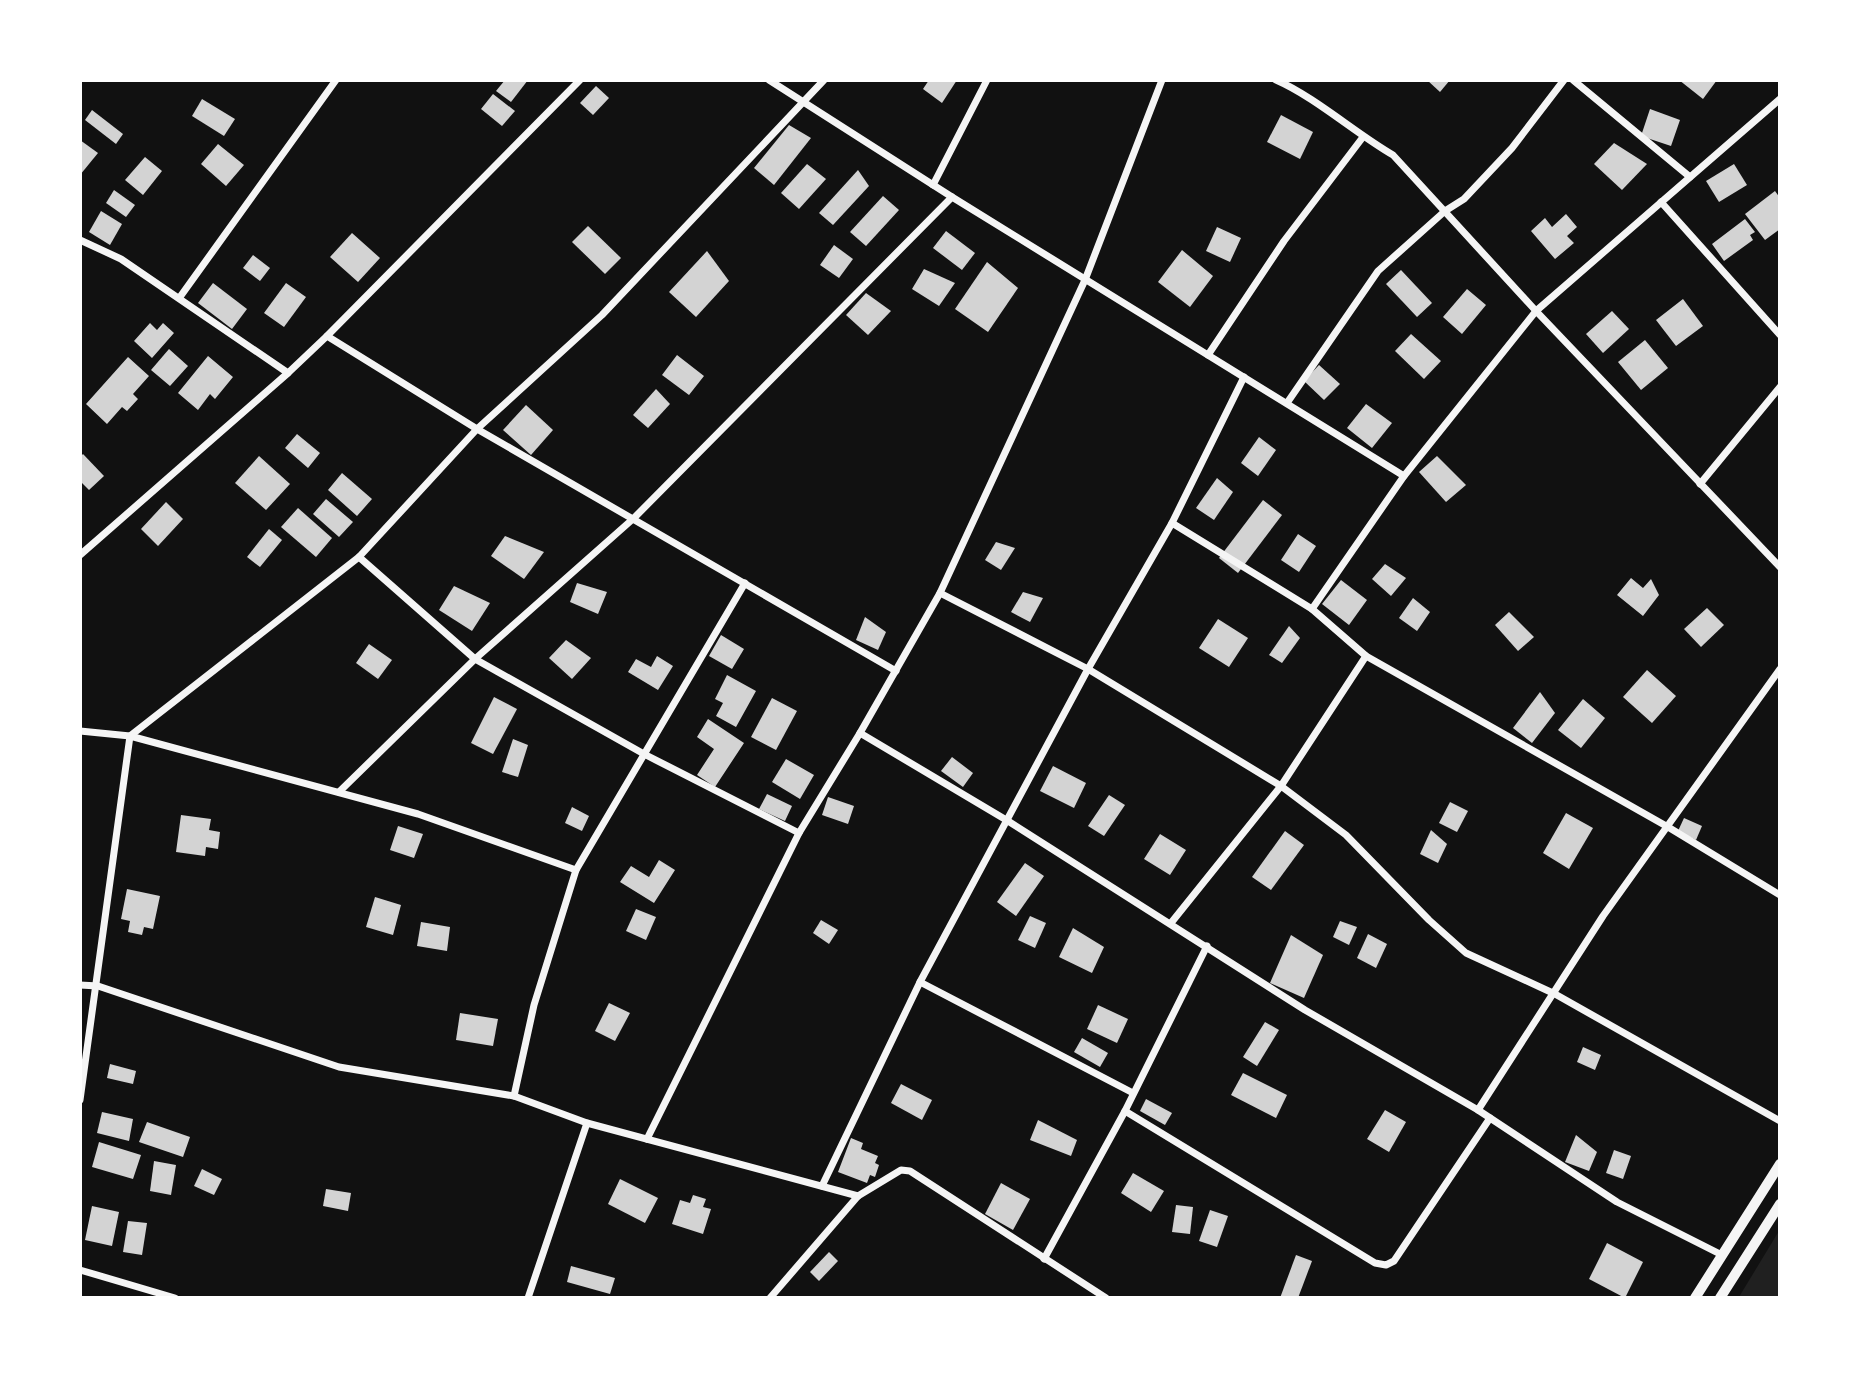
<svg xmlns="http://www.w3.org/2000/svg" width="1860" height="1378" font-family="'IBM Plex Sans',sans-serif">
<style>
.green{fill:#202020}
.building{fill:#d3d3d3}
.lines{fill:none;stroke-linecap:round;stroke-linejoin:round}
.minor{stroke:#f5f5f5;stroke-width:7}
.tertiary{stroke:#f5f5f5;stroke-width:10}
</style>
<rect width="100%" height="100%" fill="#111"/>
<polygon class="green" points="1779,1231 1779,1297 1739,1297"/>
<g class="building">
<polygon points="505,80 528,80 511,102 496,91"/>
<polygon points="929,80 957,80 942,103 923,89"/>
<polygon points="1427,80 1450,80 1440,92"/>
<polygon points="1679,80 1717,80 1703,99"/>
<polygon points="596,86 609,98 593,115 580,103"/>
<polygon points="493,94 515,111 502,126 481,109"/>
<polygon points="202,99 235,119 224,136 192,116"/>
<polygon points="1650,109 1680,120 1671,146 1641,136"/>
<polygon points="92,110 123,134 116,144 85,120"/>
<polygon points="1281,115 1313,132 1300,159 1267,142"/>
<polygon points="789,125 811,138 774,185 754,168"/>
<polygon points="80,140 98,153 80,175"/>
<polygon points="1614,143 1647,164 1622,190 1594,164"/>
<polygon points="218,144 244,165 226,186 201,164"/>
<polygon points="145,157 162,171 143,195 125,180"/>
<polygon points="807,164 826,179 799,209 781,193"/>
<polygon points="1734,164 1747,185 1719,202 1706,181"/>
<polygon points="858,170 869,186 833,225 819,213"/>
<polygon points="114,190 135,205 126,217 106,203"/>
<polygon points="1775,191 1780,198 1780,229 1765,240 1745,214"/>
<polygon points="883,196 899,210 866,246 850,232"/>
<polygon points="101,211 122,224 110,245 89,232"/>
<polygon points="1566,214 1577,227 1567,236 1574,243 1555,259 1531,231 1545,218 1552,227"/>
<polygon points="1745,219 1755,232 1750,235 1753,240 1724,261 1712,244"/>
<polygon points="588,226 621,258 605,274 572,242"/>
<polygon points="1217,227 1241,238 1230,262 1206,251"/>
<polygon points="946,231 975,253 962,270 933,248"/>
<polygon points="352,233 380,258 358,282 330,257"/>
<polygon points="834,245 853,259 839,278 820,265"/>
<polygon points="1182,250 1213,276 1190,307 1158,282"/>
<polygon points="707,251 729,281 696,317 669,292"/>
<polygon points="253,255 270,268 260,281 243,268"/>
<polygon points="987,262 1018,288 988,332 955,309"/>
<polygon points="924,269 955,283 939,306 912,289"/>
<polygon points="1401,270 1432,303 1417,317 1386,284"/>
<polygon points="213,283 247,309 232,329 198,303"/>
<polygon points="286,283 306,297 284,327 264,313"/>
<polygon points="1467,289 1486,305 1462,334 1443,317"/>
<polygon points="866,293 891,311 868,335 846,315"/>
<polygon points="1683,299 1703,326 1676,346 1656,320"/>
<polygon points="1612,311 1629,329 1603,353 1586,334"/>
<polygon points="150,323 157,330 163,323 174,333 152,358 134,341"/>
<polygon points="1411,334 1441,361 1424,379 1395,351"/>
<polygon points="1645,340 1668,368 1641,390 1618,362"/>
<polygon points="169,349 188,366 170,386 151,370"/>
<polygon points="677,355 704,376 689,395 662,375"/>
<polygon points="208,356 233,377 215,399 210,394 198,410 178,393"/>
<polygon points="128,357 149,376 133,394 138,399 127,411 122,407 107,424 86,404"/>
<polygon points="1319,365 1340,384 1324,400 1304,381"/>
<polygon points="656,389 670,404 648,428 633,415"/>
<polygon points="1366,404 1392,423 1372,448 1347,428"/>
<polygon points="526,405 553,430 531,455 503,430"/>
<polygon points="297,434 320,453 308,468 285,448"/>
<polygon points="1259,437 1276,450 1258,476 1241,463"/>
<polygon points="83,454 104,476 89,490 80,481 80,457"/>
<polygon points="259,456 290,484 266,510 235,483"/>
<polygon points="1437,456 1466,485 1446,502 1419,472"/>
<polygon points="342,473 372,499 357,516 328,490"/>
<polygon points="1217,478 1233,492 1214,520 1196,508"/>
<polygon points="326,499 353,522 339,537 313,514"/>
<polygon points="1263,500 1282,515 1238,573 1219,558"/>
<polygon points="166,502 183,519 158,546 141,529"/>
<polygon points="298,508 332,538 316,557 281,527"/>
<polygon points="269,529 282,540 260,567 247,557"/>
<polygon points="1298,534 1316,546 1299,572 1281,560"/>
<polygon points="505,536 544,552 524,579 491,556"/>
<polygon points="996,542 1015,548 1001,570 985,560"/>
<polygon points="1385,564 1406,578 1391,596 1372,579"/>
<polygon points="1631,578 1643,588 1651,579 1659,595 1643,616 1617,595"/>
<polygon points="1341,580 1367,600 1349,625 1322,604"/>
<polygon points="577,583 607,592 598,614 570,602"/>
<polygon points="454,586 490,603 472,631 439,610"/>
<polygon points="1023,592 1043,598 1030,622 1011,612"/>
<polygon points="1413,598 1430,612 1417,631 1399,618"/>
<polygon points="1707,608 1724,625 1701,647 1684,629"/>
<polygon points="1509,612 1534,637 1518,651 1495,625"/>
<polygon points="865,617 886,632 878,650 856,640"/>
<polygon points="1218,619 1248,638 1229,667 1199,648"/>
<polygon points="1289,626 1300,638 1282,663 1269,655"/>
<polygon points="721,635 744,649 732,669 709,656"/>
<polygon points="566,640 591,658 572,679 549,658"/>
<polygon points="369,644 392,660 378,679 356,663"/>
<polygon points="657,656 673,666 658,690 628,672 636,659 651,667"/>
<polygon points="1647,670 1676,696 1652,723 1623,697"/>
<polygon points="727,675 756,691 736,727 716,716 723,703 715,699"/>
<polygon points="1540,692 1555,713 1532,743 1513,728"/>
<polygon points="494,697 517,709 493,754 471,743"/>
<polygon points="772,698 797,711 776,750 751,737"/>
<polygon points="1583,699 1605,718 1581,748 1558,730"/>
<polygon points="708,719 744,743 715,787 697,775 714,749 697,737"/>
<polygon points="513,739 528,745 518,777 502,772"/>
<polygon points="952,757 973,773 963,787 941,771"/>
<polygon points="786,759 814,775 800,799 772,782"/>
<polygon points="1053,766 1086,783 1074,808 1040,791"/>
<polygon points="767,794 792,806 785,821 759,809"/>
<polygon points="1109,795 1125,805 1104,836 1088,826"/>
<polygon points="828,797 854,806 848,824 822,815"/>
<polygon points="1450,802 1468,811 1457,832 1439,823"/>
<polygon points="572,807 589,816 582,831 565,823"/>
<polygon points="1566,813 1593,828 1569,869 1543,853"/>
<polygon points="181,815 211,819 209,830 220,832 218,849 206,847 205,856 176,852"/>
<polygon points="1684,818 1702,826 1696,840 1678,831"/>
<polygon points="398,826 423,834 414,858 390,850"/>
<polygon points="1431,830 1447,844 1438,863 1420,854"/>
<polygon points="1285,831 1304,845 1271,890 1252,877"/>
<polygon points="1160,834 1186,850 1170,875 1144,859"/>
<polygon points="659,860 675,870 654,903 620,882 631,866 649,877"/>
<polygon points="1025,863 1044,876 1016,916 997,902"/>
<polygon points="127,889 160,896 153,929 144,927 142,935 128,932 130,921 121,919"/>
<polygon points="375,897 401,905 393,935 366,927"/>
<polygon points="636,909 656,917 646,940 626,931"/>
<polygon points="1030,916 1046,923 1035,948 1018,940"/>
<polygon points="821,920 838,930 829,944 813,933"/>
<polygon points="1340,921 1357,927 1349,945 1333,937"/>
<polygon points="421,922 450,927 447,951 417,946"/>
<polygon points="1073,928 1104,947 1092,973 1059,957"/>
<polygon points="1368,934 1387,944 1376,968 1357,958"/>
<polygon points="1291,935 1323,955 1304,998 1270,983"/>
<polygon points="609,1003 630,1013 615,1041 595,1031"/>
<polygon points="1098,1005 1128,1019 1117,1043 1087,1029"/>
<polygon points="460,1013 498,1019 493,1046 456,1040"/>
<polygon points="1265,1022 1279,1030 1257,1066 1243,1057"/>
<polygon points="1082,1038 1108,1053 1100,1067 1074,1052"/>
<polygon points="1583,1047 1601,1055 1595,1070 1577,1062"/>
<polygon points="110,1064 136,1071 133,1084 107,1078"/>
<polygon points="1243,1073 1287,1095 1276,1118 1231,1095"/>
<polygon points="901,1084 932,1100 922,1120 891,1103"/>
<polygon points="1146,1099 1172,1113 1165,1125 1140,1111"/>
<polygon points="1385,1110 1406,1122 1389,1152 1367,1139"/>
<polygon points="102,1112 133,1119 129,1141 97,1133"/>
<polygon points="1038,1120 1077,1140 1071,1156 1030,1140"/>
<polygon points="147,1122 190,1137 183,1157 139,1142"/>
<polygon points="1576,1135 1597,1152 1589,1171 1565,1162"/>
<polygon points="851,1138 863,1143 861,1149 878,1156 875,1163 879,1165 875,1177 870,1175 867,1183 838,1172"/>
<polygon points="99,1142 141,1155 133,1179 92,1167"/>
<polygon points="1614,1150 1631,1156 1623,1179 1606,1173"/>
<polygon points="154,1161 176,1165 171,1195 150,1191"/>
<polygon points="202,1169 222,1179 214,1195 194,1186"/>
<polygon points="1133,1173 1164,1191 1151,1212 1121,1193"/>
<polygon points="620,1179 658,1198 645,1223 608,1204"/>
<polygon points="1001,1183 1030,1199 1013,1230 985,1214"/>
<polygon points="326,1189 351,1193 348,1211 323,1206"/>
<polygon points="693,1195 706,1199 703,1207 711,1209 703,1234 672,1224 680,1200 690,1203"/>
<polygon points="1176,1205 1193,1207 1190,1234 1172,1232"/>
<polygon points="92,1206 119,1212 112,1246 85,1240"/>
<polygon points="1210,1210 1228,1216 1217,1247 1199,1241"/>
<polygon points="128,1221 147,1223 142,1255 123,1252"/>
<polygon points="1607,1243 1643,1262 1625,1298 1589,1279"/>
<polygon points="829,1252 838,1261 819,1281 810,1272"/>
<polygon points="1296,1255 1312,1261 1298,1298 1280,1298"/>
<polygon points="571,1266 615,1278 610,1294 567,1282"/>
</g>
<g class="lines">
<g class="minor">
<polyline points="769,80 952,197 1404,476"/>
<path d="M 1276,80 C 1315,97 1355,133 1393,155 L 1536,311 L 1780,567"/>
<polyline points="1573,80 1690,177"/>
<polyline points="933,185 987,80"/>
<polyline points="1661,202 1780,335"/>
<polyline points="80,240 121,259 288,373 327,336 477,429 896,671"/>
<polyline points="180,297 336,80"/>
<polyline points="327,336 580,80"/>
<polyline points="1208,355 1284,241 1363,137"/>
<polyline points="1287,403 1378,271 1445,211 1464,199 1512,148 1564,80"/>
<polyline points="1700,484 1780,387"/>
<polyline points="1172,523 1312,609 1366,656 1668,827 1780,895"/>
<polyline points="80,555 288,373"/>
<polyline points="359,557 475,659 644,754 799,833"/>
<polyline points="940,593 1088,669 1281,786 1346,835 1429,920 1466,953 1555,994 1780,1121"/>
<polyline points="1312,609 1404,476 1536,311 1780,99"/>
<polyline points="80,731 130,736 418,814 576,870"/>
<polyline points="860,733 1008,821 1305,1010 1478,1110 1617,1202 1722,1255"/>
<polyline points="339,792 475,659 634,518 952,197"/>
<polyline points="1171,923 1281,786 1366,656"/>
<polyline points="920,982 1133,1093"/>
<polyline points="80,985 98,986 339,1067 514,1096 587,1123 858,1196"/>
<polyline points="514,1096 534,1005 576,870 745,583"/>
<polyline points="80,1100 130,736 359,557 477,429 602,315 824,80"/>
<polyline points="1478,1110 1603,916 1780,669"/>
<polyline points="1125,1111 1375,1263 1386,1265 1394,1261 1490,1118"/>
<polyline points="647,1139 799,833 860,733 940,593 1085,280 1162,80"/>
<polyline points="822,1186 920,982 1088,669 1172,523 1244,377"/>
<polyline points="1044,1259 1125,1111 1207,946"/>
<polyline points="80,1270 175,1298"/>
<polyline points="528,1298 587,1123"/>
<polyline points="770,1298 858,1196 901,1170 910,1171 1106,1298"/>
</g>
<g class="tertiary">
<polyline points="1695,1298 1780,1164"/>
<polyline points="1720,1298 1780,1204"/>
</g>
</g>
<rect width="1860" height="1378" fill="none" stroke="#ffffff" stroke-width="164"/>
</svg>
